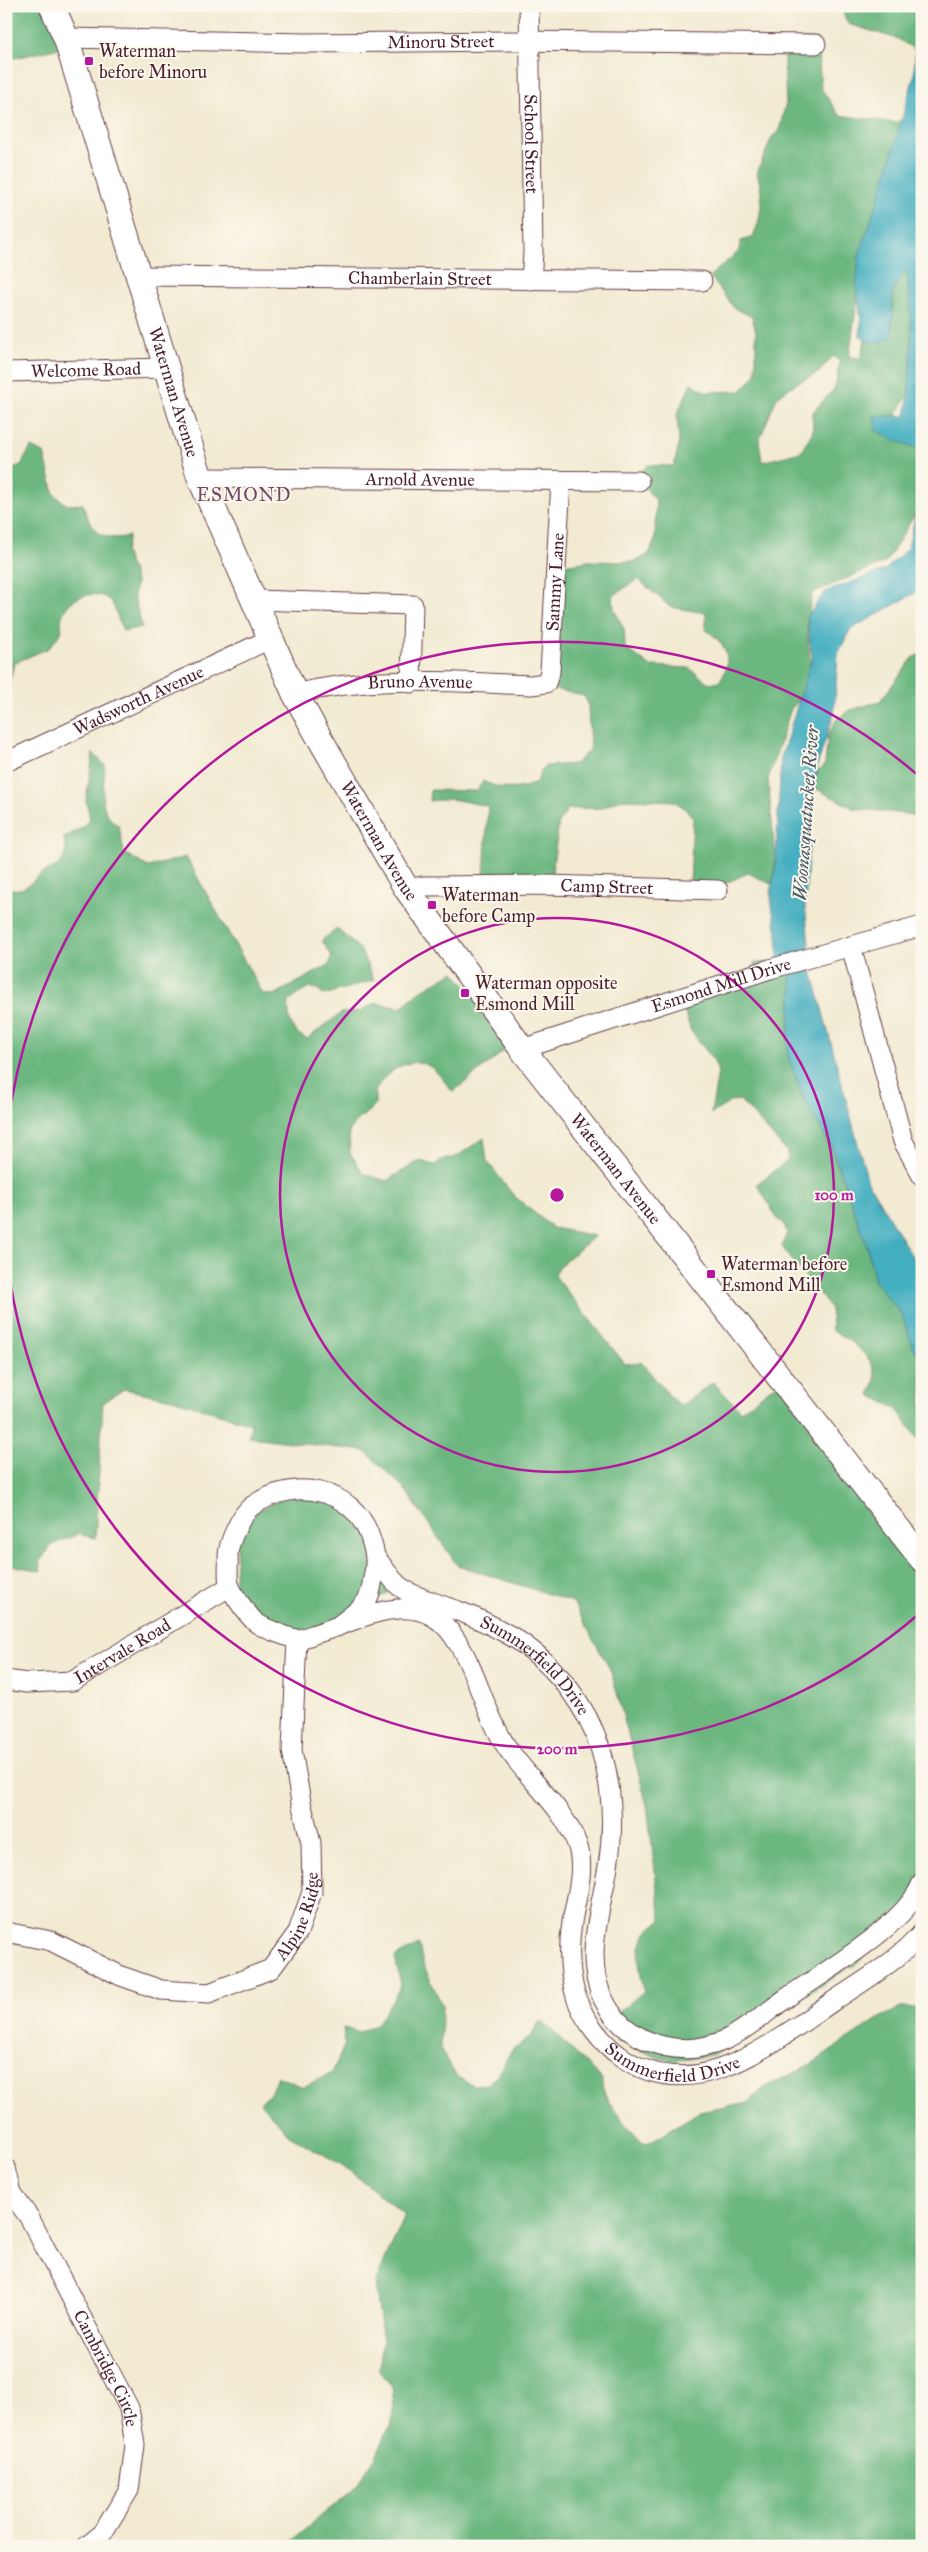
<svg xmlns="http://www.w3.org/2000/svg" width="928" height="2552" font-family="'IM FELL Great Primer',serif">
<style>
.forest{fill:#6cb780;stroke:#5b6b56;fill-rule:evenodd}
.water{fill:#42aec0;stroke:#466676}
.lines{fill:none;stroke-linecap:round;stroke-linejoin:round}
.minor-casing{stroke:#633d44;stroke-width:21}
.major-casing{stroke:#633d44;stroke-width:27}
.minor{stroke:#fff;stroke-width:19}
.major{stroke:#fff;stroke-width:25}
.ring{fill:none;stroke:#b5179e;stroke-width:2.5}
.poi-dot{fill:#b5179e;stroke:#fbf7ec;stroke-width:2}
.labels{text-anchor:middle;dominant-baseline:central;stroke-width:4;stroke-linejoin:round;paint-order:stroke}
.street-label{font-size:18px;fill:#4a1f2b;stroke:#fbf7ec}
.poi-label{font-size:18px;fill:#4a1f2b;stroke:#fbf7ec;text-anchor:start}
.neighbourhood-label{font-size:19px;letter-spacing:1px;fill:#734966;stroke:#fbf7ec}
.water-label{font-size:19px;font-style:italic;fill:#475867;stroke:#fbf7ec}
.centre{fill:#b5179e;stroke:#fbf7ec;stroke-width:2.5}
.ring-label{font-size:15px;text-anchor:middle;font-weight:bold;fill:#b5179e;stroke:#fbf7ec;stroke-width:4;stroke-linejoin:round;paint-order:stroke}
</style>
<rect width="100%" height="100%" fill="#fbf7ec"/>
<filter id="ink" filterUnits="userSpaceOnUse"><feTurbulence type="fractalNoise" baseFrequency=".02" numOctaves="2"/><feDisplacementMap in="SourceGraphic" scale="10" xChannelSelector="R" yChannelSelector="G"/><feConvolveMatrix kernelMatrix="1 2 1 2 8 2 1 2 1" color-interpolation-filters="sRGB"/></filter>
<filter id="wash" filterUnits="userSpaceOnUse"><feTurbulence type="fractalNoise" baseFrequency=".0096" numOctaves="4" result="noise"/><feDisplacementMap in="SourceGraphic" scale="20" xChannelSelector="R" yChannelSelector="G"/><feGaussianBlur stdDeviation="1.12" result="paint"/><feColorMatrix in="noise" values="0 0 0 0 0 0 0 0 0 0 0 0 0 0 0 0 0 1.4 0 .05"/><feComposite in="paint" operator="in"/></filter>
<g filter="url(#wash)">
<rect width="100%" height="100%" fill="#f2ead1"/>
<g class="forest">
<polygon points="6,6 52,6 69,46 6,60"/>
<polygon points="840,6 922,6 919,52 898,39 848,24"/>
<path d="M 817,39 L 821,88 L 839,115 L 896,123 L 910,113 L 863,260 L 849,357 L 861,358 L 868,326 L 907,250 L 917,292 L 912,389 L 893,420 L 922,447 L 922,490 L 917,511 L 886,562 L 812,593 L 807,626 L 812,685 L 791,709 L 768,779 L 775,853 L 775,874 L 771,884 L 748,873 L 715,888 L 690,884 L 693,818 L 686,809 L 674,801 L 630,799 L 617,800 L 602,808 L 568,809 L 559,822 L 551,879 L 484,877 L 488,806 L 451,799 L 429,801 L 430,790 L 477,791 L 483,781 C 501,790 518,791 536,783 L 544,766 L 575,764 L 590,749 L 588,704 L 584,696 L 549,688 L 558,566 L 588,561 L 634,562 L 649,554 L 655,540 L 656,500 L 635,477 L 648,465 L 674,466 L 679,444 L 677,415 L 691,383 L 706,392 L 741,391 L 756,374 L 756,332 L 752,317 L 734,308 L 710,276 L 738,252 L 741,241 L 753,237 C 762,217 764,194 757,173 L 772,137 L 779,131 L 786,103 L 783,40 ZM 833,356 L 840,362 L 835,388 L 812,413 L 813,431 L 801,452 L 762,462 L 759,441 L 777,397 L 795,384 L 818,373 ZM 638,579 L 670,607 L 706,613 L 706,630 C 727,644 734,660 719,682 L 710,684 L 689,668 L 650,666 L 625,648 L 624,629 L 614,609 L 613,596 Z"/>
<path d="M 31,447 L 44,453 L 54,494 L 67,505 L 83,504 C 90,530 101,543 129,536 L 125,552 L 136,581 L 134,596 L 142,627 L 123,631 C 119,623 116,609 111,602 C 96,584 54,600 62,631 L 49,648 L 14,663 L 9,684 L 6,683 L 6,471 L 21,465 Z"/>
<polygon points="922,653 922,816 853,808 813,787 818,771 825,764 828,736 836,720 848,711 880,701 913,658"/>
<path d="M 93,753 L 105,765 C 104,789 96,812 119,826 L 124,853 L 148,867 L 186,857 L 263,994 L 274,995 L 329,965 L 332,957 L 322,940 L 337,929 L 360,949 L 374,980 L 324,995 L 317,989 L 309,987 L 289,1001 C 287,1017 291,1032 307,1039 L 341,1013 L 360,1011 L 376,1003 L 400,1008 L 422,990 L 454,972 L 514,1043 L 453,1092 C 445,1083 436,1068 425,1064 C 407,1056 379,1077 375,1093 C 375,1097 375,1102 375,1105 L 354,1124 L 349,1132 L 350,1153 L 363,1173 L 386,1181 L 419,1161 L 435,1165 L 446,1158 L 454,1158 L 484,1138 L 487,1161 L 514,1196 L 553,1228 L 595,1236 L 558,1267 L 555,1276 L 625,1364 L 641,1362 L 675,1402 L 682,1405 L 713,1382 L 741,1411 L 779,1382 L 922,1561 L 922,1903 L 913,1915 L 853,1966 L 847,1966 L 845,1970 L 713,2055 L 672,2061 L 654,2056 L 619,2042 L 607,2022 L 644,1991 C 638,1960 632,1941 661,1920 L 647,1805 L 611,1671 L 573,1602 L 457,1565 L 404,1488 L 365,1451 L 249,1437 L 251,1424 L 172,1399 L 124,1389 L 103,1403 L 95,1538 L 78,1534 L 50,1546 L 41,1560 L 40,1571 L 6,1564 L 6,887 C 25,895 30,881 43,873 C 51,867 60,868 64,857 C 67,852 65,844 64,838 L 85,826 L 90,819 L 86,800 Z"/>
<path d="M 754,962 L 789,963 L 792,991 L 787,1054 L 804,1100 L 830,1144 L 867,1246 L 875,1282 L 902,1315 L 913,1347 L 922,1362 L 922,1445 L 896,1408 L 870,1395 C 871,1389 876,1381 875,1375 C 874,1357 847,1337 832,1331 L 831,1309 L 782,1247 L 787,1232 L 783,1222 L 778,1220 L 757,1184 L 788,1160 L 787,1152 L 740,1100 L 732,1101 L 711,1114 L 718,1072 L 714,1061 L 691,1031 L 679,996 L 755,968 Z"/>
<polygon points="310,1487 370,1520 397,1585 388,1593 294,1644 233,1605 239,1518"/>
<path d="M 419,1945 L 423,1964 L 442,2005 L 441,2051 L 457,2077 L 473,2085 L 488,2084 L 498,2075 L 511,2051 L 531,2037 L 539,2022 L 543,2022 L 602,2079 C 599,2097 630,2130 643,2143 L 650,2142 L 699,2112 L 748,2103 L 764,2088 L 813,2063 L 881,2017 L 901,2008 L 917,2008 L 922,2003 L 922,2546 L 285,2546 L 355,2488 L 375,2458 L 390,2426 L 394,2405 L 392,2387 L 379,2369 L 383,2341 L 375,2283 L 405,2215 L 342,2165 L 289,2135 L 260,2102 L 270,2094 L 277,2076 L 303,2087 L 332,2073 L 345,2044 L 343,2028 L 360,2032 L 378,2023 L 401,1986 L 395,1957 Z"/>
</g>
<path class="water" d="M 917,6 L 922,6 L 922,589 L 850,630 L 838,654 L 834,714 L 818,763 L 811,817 L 805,906 L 812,971 L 868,1182 L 922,1273 L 922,1362 L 913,1347 L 902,1315 L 875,1282 L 867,1246 L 830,1144 L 804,1100 L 787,1054 L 792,991 L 789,963 L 778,963 C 778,954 778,945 777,935 C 775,914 766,896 775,874 L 781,758 L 812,658 L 807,617 L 825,592 L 885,570 L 908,548 L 919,500 L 918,448 L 894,440 L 876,430 L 874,416 L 906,416 C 912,365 914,320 906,269 L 893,290 L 892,338 L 873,344 L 860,336 L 861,320 L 856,287 L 859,255 L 884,182 L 914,76 Z"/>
</g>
<g filter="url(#ink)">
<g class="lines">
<g class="minor-casing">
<g id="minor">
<path id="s1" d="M 529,6 L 533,253 L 531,280"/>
<path id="s2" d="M 66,38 L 306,43 L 510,41 L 816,44"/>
<path id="s3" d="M 138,276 L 702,281"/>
<path id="s4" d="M 6,372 L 166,368"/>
<path id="s5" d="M 200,478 L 639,481"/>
<polyline points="255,600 413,605 411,683"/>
<path id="s6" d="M 295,694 C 371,675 453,682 531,685 L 546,683 L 550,672 L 561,481"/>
<path id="s7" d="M 6,762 L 272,638"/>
<path id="s8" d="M 406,888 L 427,886 L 548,885 L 718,890"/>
<polyline points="851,946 903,1141 922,1176"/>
<path id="s9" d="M 522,1049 L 770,969 L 922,926"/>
<path id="s10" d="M 378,1560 C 384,1568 391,1579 399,1586 C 413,1597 431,1601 447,1607 C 465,1613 484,1621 500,1630 C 536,1648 568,1681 587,1717 C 611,1762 616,1816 608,1866 C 601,1911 581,1964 607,2006 C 625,2037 663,2052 697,2048 C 708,2046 720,2043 729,2038 C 750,2027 769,2010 788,1997 C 825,1971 906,1925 922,1883"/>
<path id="s11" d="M 337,1627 C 346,1619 363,1609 368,1598 C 371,1593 372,1584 373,1578 C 377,1561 375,1552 370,1537 C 353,1487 293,1477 252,1506 C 241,1514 228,1543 228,1556 C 229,1565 227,1576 229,1584 C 231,1592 251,1620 258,1624 C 264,1628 291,1639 298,1639 C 304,1639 313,1634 318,1633 C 363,1619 419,1584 454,1637 C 477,1670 484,1712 506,1746 C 527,1778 564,1808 577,1844 C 586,1869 576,1897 572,1922 C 568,1947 569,1975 577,2000 C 585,2021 602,2043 620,2056 C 694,2109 771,2044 832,2002 C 862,1982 898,1961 922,1933"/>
<path id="s12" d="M 6,1680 L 27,1683 L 73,1681 L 229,1587"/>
<path id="s13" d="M 6,1932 L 51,1941 L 121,1976 L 161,1990 L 209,1993 L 271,1969 L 298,1932 L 312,1892 L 311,1843 L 301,1802 L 292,1750 L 297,1639"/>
<polyline points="6,2168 12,2194"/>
<path id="s14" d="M 6,2186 L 29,2217 L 129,2408 L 135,2445 L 129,2490 L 102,2534 L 87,2546"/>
</g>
</g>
<g class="major-casing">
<g id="major">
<path id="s15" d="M 52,6 L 66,38 L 200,478 L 295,694 L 315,730 L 406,888 L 522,1049 L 922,1559"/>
</g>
</g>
<use href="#minor" class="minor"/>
<use href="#major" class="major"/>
</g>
</g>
<g class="ring">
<circle cx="557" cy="1195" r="277"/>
<path d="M920 1613A554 554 0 0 1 7 1258M7 1132A554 554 0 0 1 920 777"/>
</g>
<g class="poi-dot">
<rect x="84" y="56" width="10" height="10" rx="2.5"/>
<rect x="427" y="900" width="10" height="10" rx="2.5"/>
<rect x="460" y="988" width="10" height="10" rx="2.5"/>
<rect x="706" y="1269" width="10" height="10" rx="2.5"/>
</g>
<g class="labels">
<g class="street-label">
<text stroke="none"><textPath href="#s2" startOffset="375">Minoru Street</textPath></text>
<text stroke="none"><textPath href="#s1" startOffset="138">School Street</textPath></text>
<text stroke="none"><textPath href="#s3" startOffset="282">Chamberlain Street</textPath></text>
<text stroke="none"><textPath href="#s4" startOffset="80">Welcome Road</textPath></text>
<text stroke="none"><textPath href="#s15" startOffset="405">Waterman Avenue</textPath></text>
<text stroke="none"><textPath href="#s5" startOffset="220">Arnold Avenue</textPath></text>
<text stroke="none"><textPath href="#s6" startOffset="354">Sammy Lane</textPath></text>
<text stroke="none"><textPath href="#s6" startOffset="126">Bruno Avenue</textPath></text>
<text stroke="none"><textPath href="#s7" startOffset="146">Wadsworth Avenue</textPath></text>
<text stroke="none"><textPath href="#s15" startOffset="900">Waterman Avenue</textPath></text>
<text stroke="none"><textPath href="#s8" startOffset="201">Camp Street</textPath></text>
<text stroke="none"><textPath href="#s9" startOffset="209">Esmond Mill Drive</textPath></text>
<text stroke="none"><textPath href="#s15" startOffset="1305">Waterman Avenue</textPath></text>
<text stroke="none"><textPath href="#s12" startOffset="125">Intervale Road</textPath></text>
<text stroke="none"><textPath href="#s10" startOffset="194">Summerfield Drive</textPath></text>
<text stroke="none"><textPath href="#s13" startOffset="342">Alpine Ridge</textPath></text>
<text stroke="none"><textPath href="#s11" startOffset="1122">Summerfield Drive</textPath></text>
<text stroke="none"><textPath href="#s14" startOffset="209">Cambridge Circle</textPath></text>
</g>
<g class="poi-label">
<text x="99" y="51">Waterman<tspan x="99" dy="21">before Minoru</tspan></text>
<text x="442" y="895">Waterman<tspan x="442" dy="21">before Camp</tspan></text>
<text x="475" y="983">Waterman opposite<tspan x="475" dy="21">Esmond Mill</tspan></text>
<text x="721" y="1264">Waterman before<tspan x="721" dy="21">Esmond Mill</tspan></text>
</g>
<g class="neighbourhood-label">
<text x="244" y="494">ESMOND</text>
</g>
<g class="water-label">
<text transform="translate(806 813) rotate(-86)">Woonasquatucket River</text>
</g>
</g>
<circle cx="557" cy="1195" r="8" class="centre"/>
<g class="ring-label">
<text x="834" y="1200">100 m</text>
<text x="557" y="1754">200 m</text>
</g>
<rect width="928" height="2552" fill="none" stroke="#fbf7ec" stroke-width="25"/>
</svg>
